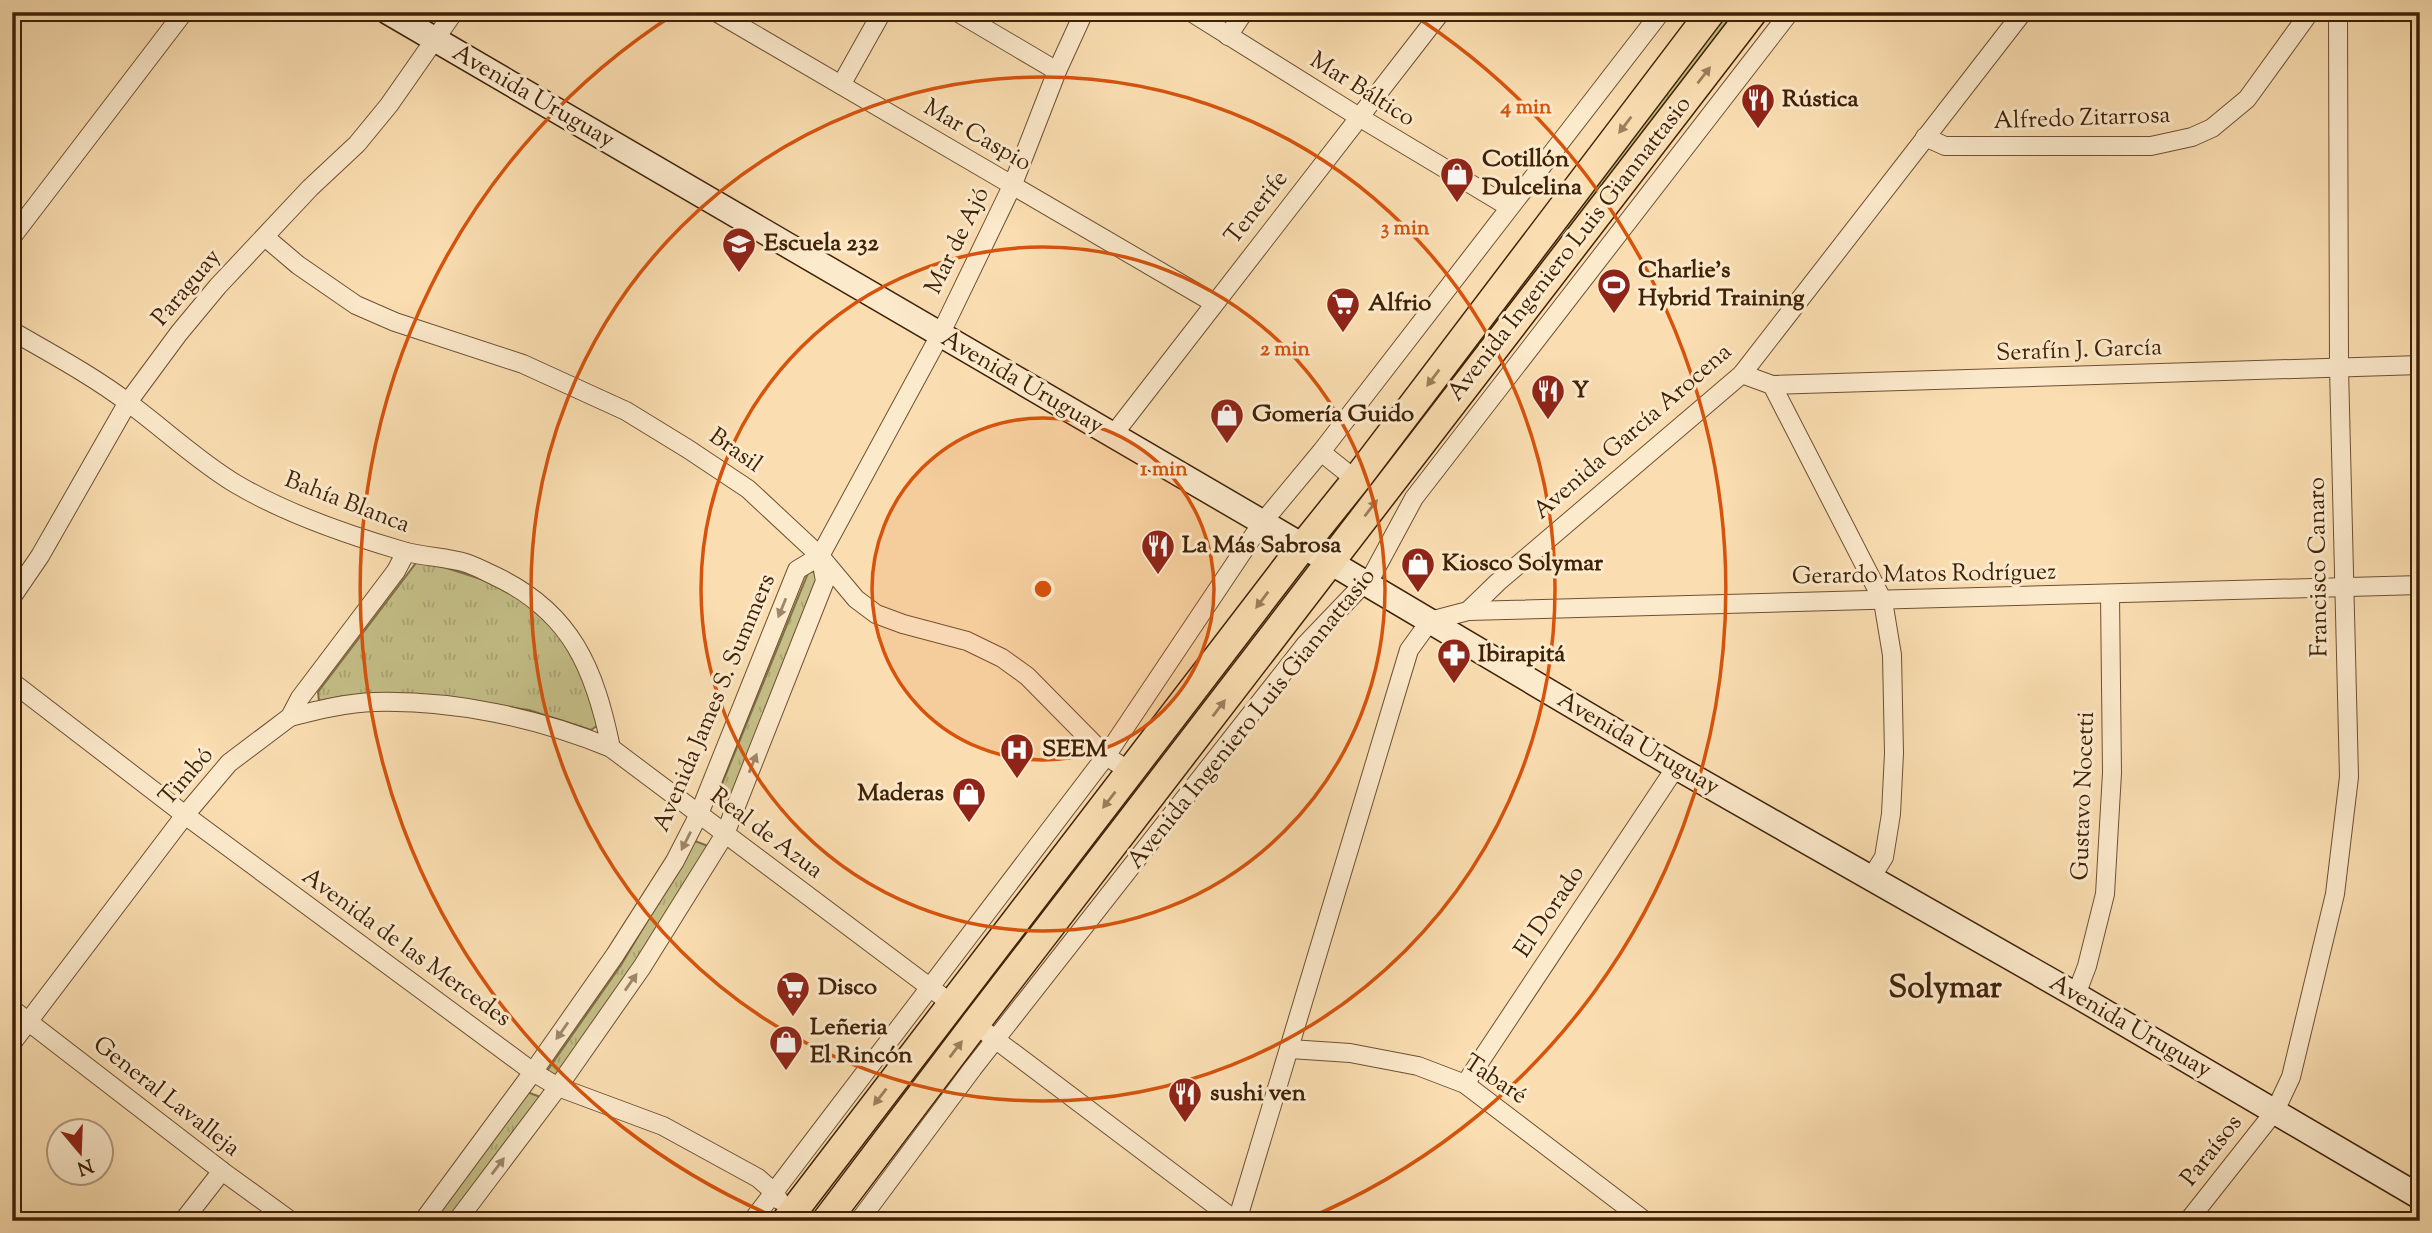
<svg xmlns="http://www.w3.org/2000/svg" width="2432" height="1233" font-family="'Sorts Mill Goudy',serif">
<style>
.grass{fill:url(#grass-tufts);stroke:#827047;stroke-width:2}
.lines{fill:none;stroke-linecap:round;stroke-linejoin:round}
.street-casing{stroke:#6e5032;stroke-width:20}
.secondary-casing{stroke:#3f2107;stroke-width:27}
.primary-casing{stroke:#3f2107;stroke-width:31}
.street{stroke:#fceacc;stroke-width:18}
.secondary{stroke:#fceacc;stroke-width:24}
.primary{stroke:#fadeb1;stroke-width:28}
.oneway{fill:#9c805c}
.oneway2{fill:#9e866a}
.ring{fill:none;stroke:#d7530c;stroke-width:3.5}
.labels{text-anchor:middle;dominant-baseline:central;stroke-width:6;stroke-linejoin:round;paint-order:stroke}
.street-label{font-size:24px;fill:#3f2107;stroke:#fceacc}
.poi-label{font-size:24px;font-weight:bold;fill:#3f2107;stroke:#fceacc;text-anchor:start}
.district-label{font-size:32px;font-weight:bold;fill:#3f2107;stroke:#fceacc}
.centre{fill:#d7530c;stroke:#fceacc;stroke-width:3.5}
.ring-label{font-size:21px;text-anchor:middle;font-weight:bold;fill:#d7530c;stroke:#fceacc;stroke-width:6;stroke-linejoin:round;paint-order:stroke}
</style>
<defs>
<pattern id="grass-tufts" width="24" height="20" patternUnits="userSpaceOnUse" patternTransform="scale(1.75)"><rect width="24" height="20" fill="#c5bf87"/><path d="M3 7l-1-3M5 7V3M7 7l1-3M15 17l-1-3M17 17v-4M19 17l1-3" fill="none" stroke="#aaa473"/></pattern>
</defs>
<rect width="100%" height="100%" fill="#fadeb1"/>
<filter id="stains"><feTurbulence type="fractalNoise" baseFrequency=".00286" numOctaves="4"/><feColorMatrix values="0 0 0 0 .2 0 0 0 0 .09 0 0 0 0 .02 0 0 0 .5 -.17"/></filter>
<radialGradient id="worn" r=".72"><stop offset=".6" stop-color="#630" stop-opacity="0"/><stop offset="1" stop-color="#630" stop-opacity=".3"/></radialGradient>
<g class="grass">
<polygon points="1725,12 1742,12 1339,538 1332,533 1563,223"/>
<polygon points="419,559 490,582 524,602 550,625 572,651 601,723 591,730 529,710 407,694 344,696 319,701 318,692"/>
<polygon points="814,571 817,579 727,806 715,801 808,573"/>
<polygon points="695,841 708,846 633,968 558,1078 547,1071 621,965"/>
<polygon points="527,1092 543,1098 450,1221 432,1221"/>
</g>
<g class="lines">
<g class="street-casing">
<g id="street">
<polyline points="716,12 1214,303"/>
<polyline points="957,12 1057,71"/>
<polyline points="1191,12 1359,117 1509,207"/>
<polyline points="1228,36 1244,12"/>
<polyline points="841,85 882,12"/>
<polyline points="1925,137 1945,146 2151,146 2192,137 2212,128 2247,99 2310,12"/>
<polyline points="12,237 184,12"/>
<polyline points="265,237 298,265 356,305 395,322 523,364 626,411 688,449 748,489 820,556 856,599 876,614 903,624 967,641 1002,658 1027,676 1106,756 1131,772"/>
<path d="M 12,331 C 52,354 93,376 130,404 C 164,429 199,462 236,484 C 285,513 348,535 403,551 C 424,557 446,557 466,563 C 476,566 486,572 495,576 C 572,612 595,670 611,748"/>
<polyline points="1742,374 1772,385 2420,365"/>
<polyline points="1772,385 1883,601 1892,655 1894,753 1891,814 1884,857 1871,878"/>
<polyline points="1113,435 1441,12"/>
<polyline points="1321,452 1356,480"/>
<polyline points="12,597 40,556 128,402 179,333 218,286 310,188 357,144 389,105 454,12"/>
<polyline points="1468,611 1498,582 1742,374 2023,12"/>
<polyline points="12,682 185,815 533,1072 558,1087 663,1126 758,1178 774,1192 779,1200"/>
<path d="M 290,717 C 318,710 346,703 375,702 C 455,700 538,718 611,748 L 952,1004"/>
<polyline points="2076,995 2087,966 2105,894 2112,773 2110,595"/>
<polyline points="12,1009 222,1171 291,1221"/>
<polyline points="987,1033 1236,1221"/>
<polyline points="12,1043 185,815 229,763 290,717 300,698 396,571 406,552"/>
<polyline points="1290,1049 1350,1053 1418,1066 1465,1084 1645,1221"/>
<polyline points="1465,1084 1676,767"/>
<polyline points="183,1221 222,1171"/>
<polyline points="423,1221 533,1072 615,955 675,861 699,814 797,570 820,556 940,335 1013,184 1057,71 1084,12"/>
<polyline points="457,1221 558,1087 642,967 725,834 825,581 821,559"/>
<polyline points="752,1221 1106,756 1262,523 1321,452 1661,12"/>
<polyline points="859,1221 973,1068 1305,645 1373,574 1414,498 1790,12"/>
<polyline points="1237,1221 1409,650 1430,621 1468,611 2420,585"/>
<polyline points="2188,1221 2275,1111 2291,1077 2335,894 2349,777 2339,368 2338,12"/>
</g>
</g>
<g class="secondary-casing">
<polyline id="secondary" points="388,12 1303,546 1676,767 2076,995 2420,1197"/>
</g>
<g class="primary-casing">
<g id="primary">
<polyline points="786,1221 1303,546 1356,480 1711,12"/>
<polyline points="826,1221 975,1024 1753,12"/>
</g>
</g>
<use href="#street" class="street"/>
<use href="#secondary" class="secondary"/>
<use href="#primary" class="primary"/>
</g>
<defs><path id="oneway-solid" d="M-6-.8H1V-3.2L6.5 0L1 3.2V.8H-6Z" transform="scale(1.75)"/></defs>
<g class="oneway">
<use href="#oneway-solid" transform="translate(1704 75) rotate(-52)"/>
<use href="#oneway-solid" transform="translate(1625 125) rotate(127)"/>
<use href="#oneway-solid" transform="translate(1433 378) rotate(127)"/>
<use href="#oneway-solid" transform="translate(1371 508) rotate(-52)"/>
<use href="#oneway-solid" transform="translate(1262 600) rotate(127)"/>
<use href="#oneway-solid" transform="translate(1219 708) rotate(-53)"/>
<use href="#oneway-solid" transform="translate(1109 800) rotate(128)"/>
<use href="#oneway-solid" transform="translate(956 1049) rotate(-53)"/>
<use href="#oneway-solid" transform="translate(880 1097) rotate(128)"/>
</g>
<g class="oneway2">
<use href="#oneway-solid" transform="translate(782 608) rotate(112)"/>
<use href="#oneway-solid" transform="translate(753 763) rotate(-68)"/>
<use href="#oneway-solid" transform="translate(686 841) rotate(117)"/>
<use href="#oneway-solid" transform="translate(631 982) rotate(-55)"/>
<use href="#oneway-solid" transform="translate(562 1031) rotate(125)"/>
<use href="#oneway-solid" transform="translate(498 1166) rotate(-53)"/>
</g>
<circle cx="1043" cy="589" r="171" fill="#d7530c" fill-opacity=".12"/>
<g class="ring">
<circle cx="1043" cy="589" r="171"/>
<circle cx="1043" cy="589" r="342"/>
<circle cx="1043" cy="589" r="512"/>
<path d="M782 1220A683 683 0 0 1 676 13M1410 13A683 683 0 0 1 1304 1220"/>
</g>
<defs>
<g id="restaurant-pin" transform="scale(1.75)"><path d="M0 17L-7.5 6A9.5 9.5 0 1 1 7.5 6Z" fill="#8f2418" stroke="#fceacc"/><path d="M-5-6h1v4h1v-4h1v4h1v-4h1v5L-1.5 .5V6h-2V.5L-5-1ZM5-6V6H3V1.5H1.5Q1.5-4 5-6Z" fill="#fff"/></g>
<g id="shop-pin" transform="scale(1.75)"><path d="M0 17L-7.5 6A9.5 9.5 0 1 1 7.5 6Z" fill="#8f2418" stroke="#fceacc"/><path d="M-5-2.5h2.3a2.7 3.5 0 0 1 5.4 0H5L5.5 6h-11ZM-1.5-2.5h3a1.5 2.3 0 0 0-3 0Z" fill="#fff"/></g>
<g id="school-pin" transform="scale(1.75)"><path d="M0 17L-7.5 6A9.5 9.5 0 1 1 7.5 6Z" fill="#8f2418" stroke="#fceacc"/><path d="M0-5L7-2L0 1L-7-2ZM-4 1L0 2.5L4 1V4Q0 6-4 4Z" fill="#fff"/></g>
<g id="stadium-pin" transform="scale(1.75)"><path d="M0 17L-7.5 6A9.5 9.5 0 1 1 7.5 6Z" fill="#8f2418" stroke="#fceacc"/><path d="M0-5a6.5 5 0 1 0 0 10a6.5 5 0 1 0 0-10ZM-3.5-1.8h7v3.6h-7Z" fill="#fff"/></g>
<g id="supermarket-pin" transform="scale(1.75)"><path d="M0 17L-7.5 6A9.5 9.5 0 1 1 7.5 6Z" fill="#8f2418" stroke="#fceacc"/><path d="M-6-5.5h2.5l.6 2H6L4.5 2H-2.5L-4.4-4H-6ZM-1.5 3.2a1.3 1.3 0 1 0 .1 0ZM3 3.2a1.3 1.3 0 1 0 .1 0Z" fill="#fff"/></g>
<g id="pharmacy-pin" transform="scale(1.75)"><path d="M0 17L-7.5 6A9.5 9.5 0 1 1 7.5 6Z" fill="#8f2418" stroke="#fceacc"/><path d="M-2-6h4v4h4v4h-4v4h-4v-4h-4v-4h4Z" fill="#fff"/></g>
<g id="hospital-pin" transform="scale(1.75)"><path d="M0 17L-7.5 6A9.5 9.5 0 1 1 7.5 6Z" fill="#8f2418" stroke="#fceacc"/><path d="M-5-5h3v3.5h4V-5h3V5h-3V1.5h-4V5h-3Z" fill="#fff"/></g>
</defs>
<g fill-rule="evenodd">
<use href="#restaurant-pin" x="1758" y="100"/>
<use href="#shop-pin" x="1457" y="174"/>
<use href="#school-pin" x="739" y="244"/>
<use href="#stadium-pin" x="1614" y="285"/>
<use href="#supermarket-pin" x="1343" y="304"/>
<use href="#restaurant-pin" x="1548" y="391"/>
<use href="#shop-pin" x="1227" y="415"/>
<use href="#restaurant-pin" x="1158" y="546"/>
<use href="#shop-pin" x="1418" y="564"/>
<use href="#pharmacy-pin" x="1454" y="655"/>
<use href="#hospital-pin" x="1017" y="750"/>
<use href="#shop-pin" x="969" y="794"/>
<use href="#supermarket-pin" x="793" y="988"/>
<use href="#shop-pin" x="786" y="1042"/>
<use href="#restaurant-pin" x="1185" y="1094"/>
</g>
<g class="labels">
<g class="street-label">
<text transform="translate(1362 90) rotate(32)">Mar Báltico</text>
<text transform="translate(533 97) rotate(30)">Avenida Uruguay</text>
<text transform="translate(2082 119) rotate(-2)">Alfredo Zitarrosa</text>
<text transform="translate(977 136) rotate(30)">Mar Caspio</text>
<text transform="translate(1257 208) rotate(-52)">Tenerife</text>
<text transform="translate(958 241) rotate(-64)">Mar de Ajó</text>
<text transform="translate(1570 249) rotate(-52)">Avenida Ingeniero Luis Giannattasio</text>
<text transform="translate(187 288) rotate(-50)">Paraguay</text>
<text transform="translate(2079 351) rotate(-2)">Serafín J. García</text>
<text transform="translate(1022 383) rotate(30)">Avenida Uruguay</text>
<text transform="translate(1633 432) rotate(-41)">Avenida García Arocena</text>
<text transform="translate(735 451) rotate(35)">Brasil</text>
<text transform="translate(347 503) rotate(21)">Bahía Blanca</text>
<text transform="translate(2319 567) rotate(-91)">Francisco Canaro</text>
<text transform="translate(1924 575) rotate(-1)">Gerardo Matos Rodríguez</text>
<text transform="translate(715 703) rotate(-67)">Avenida James S. Summers</text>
<text transform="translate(1252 719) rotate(-51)">Avenida Ingeniero Luis Giannattasio</text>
<text transform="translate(1638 744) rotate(30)">Avenida Uruguay</text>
<text transform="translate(187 777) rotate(-49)">Timbó</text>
<text transform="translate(2084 796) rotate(-88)">Gustavo Nocetti</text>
<text transform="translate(766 834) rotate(37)">Real de Azua</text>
<text transform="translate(1550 912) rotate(-56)">El Dorado</text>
<text transform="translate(406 948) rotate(36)">Avenida de las Mercedes</text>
<text transform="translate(2130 1027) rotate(30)">Avenida Uruguay</text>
<text transform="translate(1495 1080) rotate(33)">Tabaré</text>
<text transform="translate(166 1097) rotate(38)">General Lavalleja</text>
<text transform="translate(2212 1151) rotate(-52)">Paraísos</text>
</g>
<g class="poi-label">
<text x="1782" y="100">Rústica</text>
<text x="1482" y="160">Cotillón<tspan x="1482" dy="28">Dulcelina</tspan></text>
<text x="764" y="244">Escuela 232</text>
<text x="1638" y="271">Charlie's<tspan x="1638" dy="28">Hybrid Training</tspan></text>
<text x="1368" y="304">Alfrio</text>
<text x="1572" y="391">Y</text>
<text x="1252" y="415">Gomería Guido</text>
<text x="1182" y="546">La Más Sabrosa</text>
<text x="1442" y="564">Kiosco Solymar</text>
<text x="1478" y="655">Ibirapitá</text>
<text x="1042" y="750">SEEM</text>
<text x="944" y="794" text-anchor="end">Maderas</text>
<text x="818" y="988">Disco</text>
<text x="810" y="1028">Leñeria<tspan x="810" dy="28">El Rincón</tspan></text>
<text x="1210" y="1094">sushi ven</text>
</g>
<g class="district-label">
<text x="1945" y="989">Solymar</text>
</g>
</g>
<circle cx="1043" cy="589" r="10" class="centre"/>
<g class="ring-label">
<text x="1526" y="113">4 min</text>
<text x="1405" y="234">3 min</text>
<text x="1285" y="355">2 min</text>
<text x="1164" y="475">1 min</text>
</g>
<rect width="2432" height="1233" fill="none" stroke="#fadeb1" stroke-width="42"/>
<rect x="14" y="14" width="2404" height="1205" fill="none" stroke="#3f2107" stroke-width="3.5"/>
<rect x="21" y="21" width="2390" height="1191" fill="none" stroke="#3f2107" stroke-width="2"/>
<g transform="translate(80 1152) rotate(161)"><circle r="33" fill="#fceacc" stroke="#b09a7d" stroke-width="2"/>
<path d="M0-5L12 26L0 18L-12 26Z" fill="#8f2418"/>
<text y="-10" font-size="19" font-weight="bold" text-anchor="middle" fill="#3f2107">N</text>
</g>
<rect width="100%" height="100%" filter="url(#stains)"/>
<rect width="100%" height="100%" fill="url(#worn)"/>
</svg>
